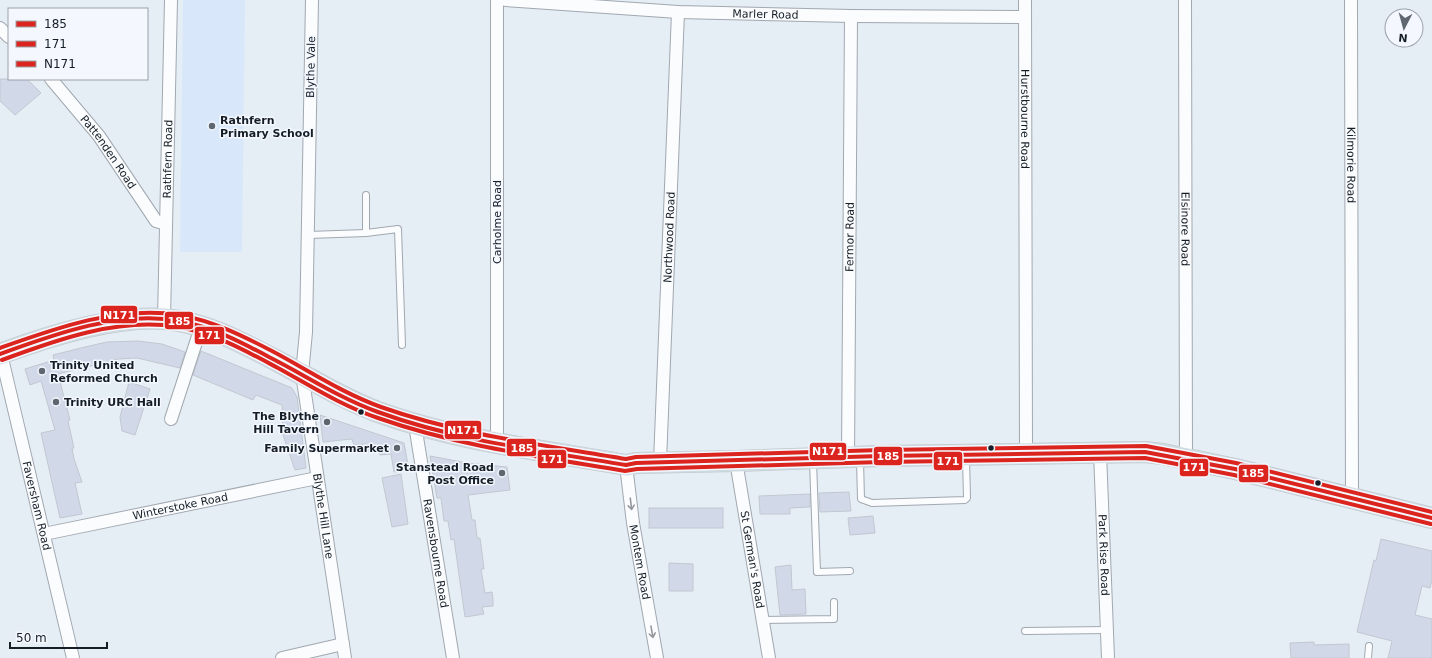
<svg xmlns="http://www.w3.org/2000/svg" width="1432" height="658" font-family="'DejaVu Sans',sans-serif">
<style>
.built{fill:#d8e8fa}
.building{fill:#d1d9e9;stroke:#c2c8d1}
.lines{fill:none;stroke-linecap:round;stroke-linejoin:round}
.service-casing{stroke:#a1a8b0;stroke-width:8}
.minor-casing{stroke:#a1a8b0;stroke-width:14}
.trunk-casing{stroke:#c2c7cc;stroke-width:22}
.service{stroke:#fbfcfe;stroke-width:6}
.minor{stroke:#fbfcfe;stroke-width:12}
.trunk{stroke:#cddae0;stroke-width:21}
.bus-1-casing{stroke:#f4f8fe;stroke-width:7}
.bus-2-casing{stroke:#f4f8fe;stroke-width:7}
.bus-3-casing{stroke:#f4f8fe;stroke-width:7}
.bus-1{stroke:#dc241f;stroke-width:4}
.bus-2{stroke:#dc241f;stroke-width:4}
.bus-3{stroke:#dc241f;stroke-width:4}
.oneway{stroke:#94989d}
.poi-dot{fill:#5e666f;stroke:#f4f8fe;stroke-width:1.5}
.bus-dot{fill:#151e27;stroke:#f4f8fe;stroke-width:1.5}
.labels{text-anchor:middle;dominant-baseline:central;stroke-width:3;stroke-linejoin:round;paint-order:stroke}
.street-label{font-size:11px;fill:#151e27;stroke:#f4f8fe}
.poi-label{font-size:11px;font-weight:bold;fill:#151e27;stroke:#f4f8fe;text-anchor:start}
.line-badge{stroke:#f4f8fe;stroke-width:1.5}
.badge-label{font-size:11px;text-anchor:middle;font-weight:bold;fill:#fff}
</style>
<rect width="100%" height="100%" fill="#e5edf5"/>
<polygon class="built" points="183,0 245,0 242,252 180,252"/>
<g class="building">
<polygon points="0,79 27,79 41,93 15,115 0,101"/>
<polygon points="138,341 162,344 185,352 180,368 137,358 118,359 58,374 70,420 68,421 74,448 72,448 74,459 82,482 75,483 82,514 60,518 41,433 55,430 41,381 30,385 25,369 54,360 53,355 85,347 107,342"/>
<polygon points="201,351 292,388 297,397 306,468 295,470 283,435 282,405 256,395 253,400 193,375"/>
<polygon points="129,382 150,389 135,435 122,431 120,417"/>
<polygon points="320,415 404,443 409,470 394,472 391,454 380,455 379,450 368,452 367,444 354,445 352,439 323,442"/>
<polygon points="430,456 467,463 507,467 510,490 468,495 472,520 475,520 477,538 480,538 484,569 481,569 485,593 492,592 493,600 493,606 482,607 484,614 465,617 454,539 451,540 448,521 444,521 441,498 437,498"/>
<polygon points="401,474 408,524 392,527 382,478"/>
<polygon points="849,492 851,511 820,512 819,493"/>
<polygon points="810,494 810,507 790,508 790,514 760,514 759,496"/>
<rect x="649" y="508" width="74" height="20"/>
<polygon points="873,516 875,533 850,535 848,518"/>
<polygon points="1381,539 1432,551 1432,580 1430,588 1422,586 1415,615 1432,619 1432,658 1388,658 1392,641 1357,632 1374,560 1376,561"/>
<polygon points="669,563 693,564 693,591 669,591"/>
<polygon points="791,565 792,590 805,589 806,614 780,615 775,567"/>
<polygon points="1314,642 1314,645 1349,644 1349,658 1291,658 1290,643"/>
</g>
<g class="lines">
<g class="service-casing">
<g id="service">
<polyline points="366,195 366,233 398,229 402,345"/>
<polyline points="308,235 366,233"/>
<polyline points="860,460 861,499 872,503 965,500 967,498 966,458"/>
<polyline points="813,461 817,572 850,571"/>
<polyline points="762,620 834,619 834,602"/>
<polyline points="1025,631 1107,630"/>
<polyline points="1368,658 1369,646"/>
</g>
</g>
<g class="minor-casing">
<g id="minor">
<path id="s1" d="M 312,0 L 306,332 L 302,374 L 345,658"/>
<path id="s2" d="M 506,0 L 678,12 L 851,16 L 1025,17"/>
<path id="s3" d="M 1025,0 L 1026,454"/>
<path id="s4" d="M 1185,0 L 1186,458"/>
<path id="s5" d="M 1351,0 L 1352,498"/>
<polyline points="0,28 9,37"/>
<path id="s6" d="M 51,79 L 99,136 L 156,221 L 166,224"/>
<path id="s7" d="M 164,319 L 171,0"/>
<path id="s8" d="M 0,350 L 73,658"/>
<polyline points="171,419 201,327"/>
<path id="s9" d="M 415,425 L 453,658"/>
<polyline points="497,445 497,0"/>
<path id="s10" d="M 1100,452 L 1108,658"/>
<path id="s11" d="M 848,458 L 851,16"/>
<path id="s12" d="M 736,461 L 769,658"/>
<path id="s13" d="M 660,462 L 678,12"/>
<path id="s14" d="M 626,465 L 633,523 L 657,658"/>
<path id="s15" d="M 44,534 L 317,478"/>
<polyline points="282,658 343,644"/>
</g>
</g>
<g class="trunk-casing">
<path id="trunk" d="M 0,354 C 46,337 115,315 164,319 C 205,322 245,344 281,363 C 313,380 343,399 378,412 C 458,441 542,450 626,465 L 636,463 L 736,461 L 882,456 L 1145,452 L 1163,454 L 1235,469 L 1432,518"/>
</g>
<use href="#service" class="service"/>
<use href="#minor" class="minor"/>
<use href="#trunk" class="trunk"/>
<g class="bus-1-casing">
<path id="bus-1" d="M 0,354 C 55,334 120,310 180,321 C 212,327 241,342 269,357 C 305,375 339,398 378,412 C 457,441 543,451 626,465 L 636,463 L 882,456 L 1145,452 L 1235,469 L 1432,518"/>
</g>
<g class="bus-2-casing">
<path id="bus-2" d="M 2,360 C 56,340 119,317 178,327 C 214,333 246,351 278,368 C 311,386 342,406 378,418 C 458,446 542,457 625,471 L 637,469 L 882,462 L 1145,458 L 1234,475 L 1431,524"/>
</g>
<g class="bus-3-casing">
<path id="bus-3" d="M 0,348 C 56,328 120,305 180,315 C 213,321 243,336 272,351 C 308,370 342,393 381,407 C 460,435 544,445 626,459 L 636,457 L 882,450 L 1146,446 L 1236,463 L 1432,512"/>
</g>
<use href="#bus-1" class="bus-1"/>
<use href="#bus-2" class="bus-2"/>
<use href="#bus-3" class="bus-3"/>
</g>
<defs><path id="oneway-shaft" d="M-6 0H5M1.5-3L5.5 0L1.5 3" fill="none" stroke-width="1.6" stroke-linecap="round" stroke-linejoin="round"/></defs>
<g class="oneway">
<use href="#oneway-shaft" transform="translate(631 504) rotate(83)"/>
<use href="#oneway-shaft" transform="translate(652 632) rotate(80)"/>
</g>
<g class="poi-dot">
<circle cx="212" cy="126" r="4"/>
<circle cx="42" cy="371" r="4"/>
<circle cx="56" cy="402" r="4"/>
<circle cx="327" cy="422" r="4"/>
<circle cx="397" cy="448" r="4"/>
<circle cx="502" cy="473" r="4"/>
</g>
<g class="bus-dot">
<circle cx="361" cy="412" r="3.5"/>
<circle cx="991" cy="448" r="3.5"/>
<circle cx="1318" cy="483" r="3.5"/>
</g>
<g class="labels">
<g class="street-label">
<text stroke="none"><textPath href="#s2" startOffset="260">Marler Road</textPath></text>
<text transform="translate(311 67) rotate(-89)">Blythe Vale</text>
<text stroke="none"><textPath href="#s3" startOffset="119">Hurstbourne Road</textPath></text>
<text stroke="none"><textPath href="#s6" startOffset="93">Pattenden Road</textPath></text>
<text stroke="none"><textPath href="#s7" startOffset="160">Rathfern Road</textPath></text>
<text stroke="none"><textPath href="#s5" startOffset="165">Kilmorie Road</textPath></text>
<text transform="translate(497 222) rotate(-90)">Carholme Road</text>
<text stroke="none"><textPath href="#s4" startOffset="229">Elsinore Road</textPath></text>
<text stroke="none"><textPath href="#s13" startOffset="225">Northwood Road</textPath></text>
<text stroke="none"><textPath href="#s11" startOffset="221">Fermor Road</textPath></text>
<text stroke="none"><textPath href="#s8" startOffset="160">Faversham Road</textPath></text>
<text stroke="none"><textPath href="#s15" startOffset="139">Winterstoke Road</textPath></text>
<text stroke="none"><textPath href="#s1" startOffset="518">Blythe Hill Lane</textPath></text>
<text stroke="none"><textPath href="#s9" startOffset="130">Ravensbourne Road</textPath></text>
<text stroke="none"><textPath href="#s10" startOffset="103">Park Rise Road</textPath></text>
<text stroke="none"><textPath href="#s12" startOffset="100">St German's Road</textPath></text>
<text stroke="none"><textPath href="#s14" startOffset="98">Montem Road</textPath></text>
</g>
<g class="poi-label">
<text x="220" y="120">Rathfern<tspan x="220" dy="13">Primary School</tspan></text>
<text x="50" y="365">Trinity United<tspan x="50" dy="13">Reformed Church</tspan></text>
<text x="64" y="402">Trinity URC Hall</text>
<text x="319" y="416" text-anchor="end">The Blythe<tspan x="319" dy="13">Hill Tavern</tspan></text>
<text x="389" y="448" text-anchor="end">Family Supermarket</text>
<text x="494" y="467" text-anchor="end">Stanstead Road<tspan x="494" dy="13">Post Office</tspan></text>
</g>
</g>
<g class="line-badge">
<rect x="100" y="305" width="38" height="19" rx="4" fill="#dc241f"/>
<rect x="164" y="311" width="30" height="19" rx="4" fill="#dc241f"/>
<rect x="194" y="326" width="31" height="19" rx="4" fill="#dc241f"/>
<rect x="444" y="420" width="38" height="20" rx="4" fill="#dc241f"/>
<rect x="506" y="438" width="31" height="19" rx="4" fill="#dc241f"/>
<rect x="809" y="442" width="38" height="19" rx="4" fill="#dc241f"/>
<rect x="873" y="446" width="30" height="20" rx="4" fill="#dc241f"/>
<rect x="537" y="449" width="30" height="20" rx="4" fill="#dc241f"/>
<rect x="933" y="451" width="30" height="20" rx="4" fill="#dc241f"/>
<rect x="1179" y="458" width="30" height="19" rx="4" fill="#dc241f"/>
<rect x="1238" y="464" width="31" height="19" rx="4" fill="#dc241f"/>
</g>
<g class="badge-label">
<text x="119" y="319">N171</text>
<text x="179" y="325">185</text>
<text x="209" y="339">171</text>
<text x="463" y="434">N171</text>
<text x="522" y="452">185</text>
<text x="828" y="455">N171</text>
<text x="888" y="460">185</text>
<text x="552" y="463">171</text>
<text x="948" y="465">171</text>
<text x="1194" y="471">171</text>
<text x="1253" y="477">185</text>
</g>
<rect x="8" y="8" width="140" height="72" fill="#f4f8fe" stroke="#9ba1a8"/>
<rect x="16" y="21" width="20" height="6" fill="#dc241f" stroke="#9ba1a8"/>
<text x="44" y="28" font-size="12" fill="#151e27">185</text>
<rect x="16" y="41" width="20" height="6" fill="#dc241f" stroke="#9ba1a8"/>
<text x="44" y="48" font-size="12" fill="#151e27">171</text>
<rect x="16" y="61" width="20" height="6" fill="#dc241f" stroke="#9ba1a8"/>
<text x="44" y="68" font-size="12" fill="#151e27">N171</text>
<g transform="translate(1404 28) rotate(186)"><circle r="19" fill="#f4f8fe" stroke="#9ba1a8"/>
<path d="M0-3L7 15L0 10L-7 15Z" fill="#5e666f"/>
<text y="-6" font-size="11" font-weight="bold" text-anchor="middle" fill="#151e27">N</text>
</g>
<path d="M10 642v6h97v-6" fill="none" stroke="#151e27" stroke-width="2"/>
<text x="16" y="642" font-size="12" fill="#151e27" stroke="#f4f8fe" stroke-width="3" paint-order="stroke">50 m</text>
</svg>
